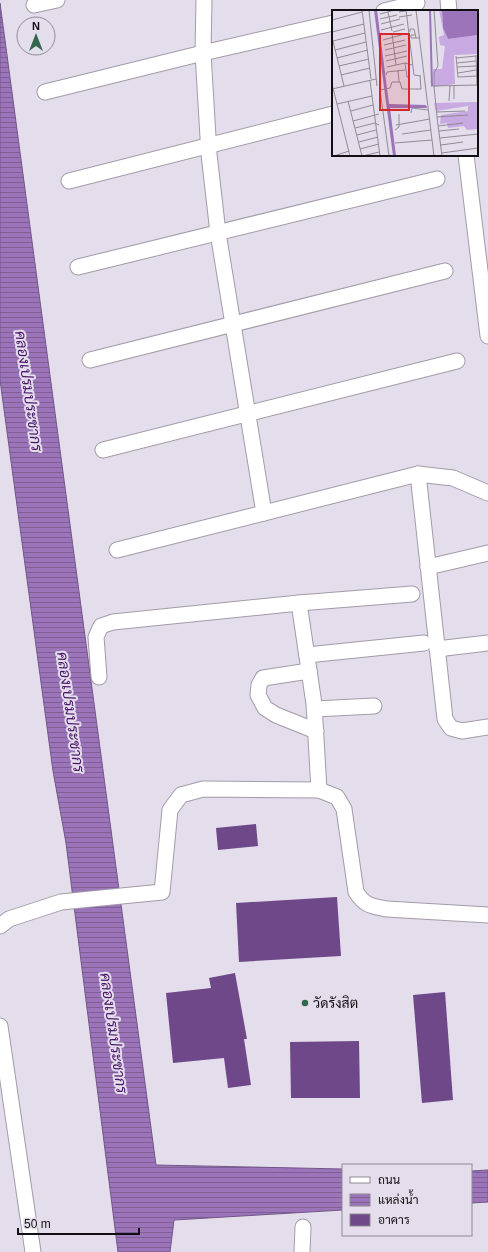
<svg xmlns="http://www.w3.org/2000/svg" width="488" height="1252" font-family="Helvetica,Sarabun,sans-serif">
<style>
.water{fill:url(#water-rules);stroke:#725688}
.building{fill:#6e4889}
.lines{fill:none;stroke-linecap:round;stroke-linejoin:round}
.minor-casing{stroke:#a29ba8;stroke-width:17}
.minor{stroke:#fff;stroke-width:15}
.poi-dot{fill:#32674c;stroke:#e4ddeb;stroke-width:1.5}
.labels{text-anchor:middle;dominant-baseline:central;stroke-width:4;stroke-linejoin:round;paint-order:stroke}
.poi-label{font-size:14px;fill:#120f14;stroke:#e4ddeb;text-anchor:start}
.water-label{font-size:15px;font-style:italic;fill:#4a1469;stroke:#e4ddeb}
.inset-river{fill:none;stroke:#9b74b9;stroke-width:2}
.inset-road{fill:none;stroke:#908b95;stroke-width:1}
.view{fill:#d62828;fill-opacity:0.15;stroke:#d62828;stroke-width:2}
.inset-edge{fill:none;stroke:#120f14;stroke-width:2}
</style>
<defs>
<pattern id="water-rules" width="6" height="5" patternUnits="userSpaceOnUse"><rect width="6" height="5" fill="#9b74b9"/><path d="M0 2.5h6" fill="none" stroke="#7d5e95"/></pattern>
</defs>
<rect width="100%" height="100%" fill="#e4ddeb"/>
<g class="water">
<polygon points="0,3 156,1165 343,1169 343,1210 174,1220 170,1252 118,1252 66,843 53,771 0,380"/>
<polygon points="488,1170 488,1202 471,1203 471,1171"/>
</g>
<g class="building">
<polygon points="256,824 258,846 218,850 216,828"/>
<polygon points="337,897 341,956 239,962 236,903"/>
<polygon points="235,973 247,1039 244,1039 251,1085 228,1088 224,1058 173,1063 166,993 211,988 209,978"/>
<polygon points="445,992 453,1100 422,1103 413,995"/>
<polygon points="359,1041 360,1098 291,1098 290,1042"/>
</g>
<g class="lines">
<g class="minor-casing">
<g id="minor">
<polyline points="204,0 203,53 209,154 218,233 264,513"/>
<polyline points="448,0 449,11"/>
<polyline points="34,5 57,0"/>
<polyline points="384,11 417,3"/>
<polyline points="45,92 203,53 333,23"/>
<polyline points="466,155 488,336"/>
<polyline points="69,181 333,114"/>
<polyline points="78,267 437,179"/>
<polyline points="90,360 445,271"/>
<polyline points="103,450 457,361"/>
<polyline points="418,474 445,719 451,728 462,731 488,727"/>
<polyline points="117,550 418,474 453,478 488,493"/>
<polyline points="428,567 488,553"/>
<polyline points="299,603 314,704 319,790"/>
<polyline points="437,649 488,643"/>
<polyline points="307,655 424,643"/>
<polyline points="309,671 263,678 259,685 258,695 265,708 276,715 316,731"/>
<polyline points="99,677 96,637 101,626 113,622 299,603 412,594"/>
<polyline points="315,709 374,706"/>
<path d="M 0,926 L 9,919 L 61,902 L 162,892 L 170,810 L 181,795 L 203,789 L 319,790 L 337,797 L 344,809 L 356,892 C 365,906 371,906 387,909 L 488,915"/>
<polyline points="0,1026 33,1252"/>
<polyline points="302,1252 303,1227"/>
</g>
</g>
<use href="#minor" class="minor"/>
</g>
<circle class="poi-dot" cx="305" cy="1003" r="4"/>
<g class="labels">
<g class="poi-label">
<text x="313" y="1003">วัดรังสิต</text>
</g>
<g class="water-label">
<text transform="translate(29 391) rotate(82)">คลองเปรมประชากร</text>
<text transform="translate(71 712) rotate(82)">คลองเปรมประชากร</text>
<text transform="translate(114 1033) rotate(82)">คลองเปรมประชากร</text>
</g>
</g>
<g transform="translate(332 10)">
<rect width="146" height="146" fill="#e4ddeb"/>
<path d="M 107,0 L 110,0 L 111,18 L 116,29 L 146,25 L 146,44 L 122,45 L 123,74 L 102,77 L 101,59 L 110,59 L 113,36 L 108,35 L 107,27 L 112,25 Z" fill="#c8a9e2"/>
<path d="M 146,92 L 146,119 L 135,120 L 132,116 L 116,118 L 115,113 L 108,114 L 109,105 L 136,101 L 136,96 L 104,101 L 102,93 Z" fill="#c8a9e2"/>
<path d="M 42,0 L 45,0 L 57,94 L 94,95 L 95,98 L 58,98 L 64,146 L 61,146 ZM 110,0 L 146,0 L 146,25 L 116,29 L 111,18 Z" fill="#9b74b9"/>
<path class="inset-river" d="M 98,0 L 100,76"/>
<path class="inset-road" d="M 30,0 L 39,69M 37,0 L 45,76M 74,0 L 82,65 L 89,66M 84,0 L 102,146M 56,2 L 60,21M 67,2 L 79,0M 48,4 L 63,0M 67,7 L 80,5M 48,9 L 65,5M 0,10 L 30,2M 49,14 L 68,9M 49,20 L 72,14M 0,22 L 32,14M 61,22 L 73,19M 78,22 L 78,19 L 82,19 L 84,28M 60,23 L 64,55M 83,25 L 79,25 L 79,28 L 88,28M 0,27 L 12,76M 51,30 L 73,24M 1,31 L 33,23M 52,35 L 73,30M 3,40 L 34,32M 53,40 L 74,35M 144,45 L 145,75M 53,46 L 75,41M 124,46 L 126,67 L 145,66M 5,48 L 36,40M 124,48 L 144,46M 54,51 L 75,46M 73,53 L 75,67 L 78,68M 125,53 L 144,51M 7,56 L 37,49M 55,57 L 73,53 L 80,55M 125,57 L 144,56M 66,60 L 67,72M 126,63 L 144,60M 9,65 L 38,58M 54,65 L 55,62 L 73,60M 38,71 L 48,146M 0,74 L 18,146M 122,75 L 122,89M 99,76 L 146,75M 102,76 L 102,63 L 106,56 L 102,0M 102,76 L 105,107 L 136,105M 0,79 L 44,69M 16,91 L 30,146M 117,91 L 118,76M 5,94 L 40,86M 19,101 L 41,95M 105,102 L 133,101M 79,103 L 80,98 L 96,100M 105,107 L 110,146M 21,111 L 47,104M 64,115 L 98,109M 106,116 L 131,113M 23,118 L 43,113 L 47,115M 63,120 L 67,117 L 67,104M 107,121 L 127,119M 70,124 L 99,120M 25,125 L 44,120M 108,128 L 146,124M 27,132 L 46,127M 63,133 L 100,130M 109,135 L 131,132M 28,139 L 47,134M 110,143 L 146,138M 2,146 L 17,141M 31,146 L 47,142M 57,146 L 48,80 L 58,78 L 60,72 L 68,72 L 70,79 L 89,79 L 88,66"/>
<path class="view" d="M 48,24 L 77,24 L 77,100 L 48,100 Z"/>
<rect width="146" height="146" class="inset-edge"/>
</g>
<rect x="342" y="1164" width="130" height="72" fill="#e4ddeb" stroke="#908b95"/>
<rect x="350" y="1177" width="20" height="6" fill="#ffffff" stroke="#908b95"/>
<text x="378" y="1184" font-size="12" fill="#120f14">ถนน</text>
<rect x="350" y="1194" width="20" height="12" fill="url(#water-rules)" stroke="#908b95"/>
<text x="378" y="1204" font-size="12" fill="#120f14">แหล่งน้ำ</text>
<rect x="350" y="1214" width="20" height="12" fill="#6e4889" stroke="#908b95"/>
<text x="378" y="1224" font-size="12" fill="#120f14">อาคาร</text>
<g transform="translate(36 36)"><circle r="19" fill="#e4ddeb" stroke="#908b95"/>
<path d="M0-3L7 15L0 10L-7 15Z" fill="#32674c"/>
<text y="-6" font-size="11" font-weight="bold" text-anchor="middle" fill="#120f14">N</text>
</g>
<path d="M18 1228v6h121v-6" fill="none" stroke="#120f14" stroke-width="2"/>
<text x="24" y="1228" font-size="12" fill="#120f14" stroke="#e4ddeb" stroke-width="3" paint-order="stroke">50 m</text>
</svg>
